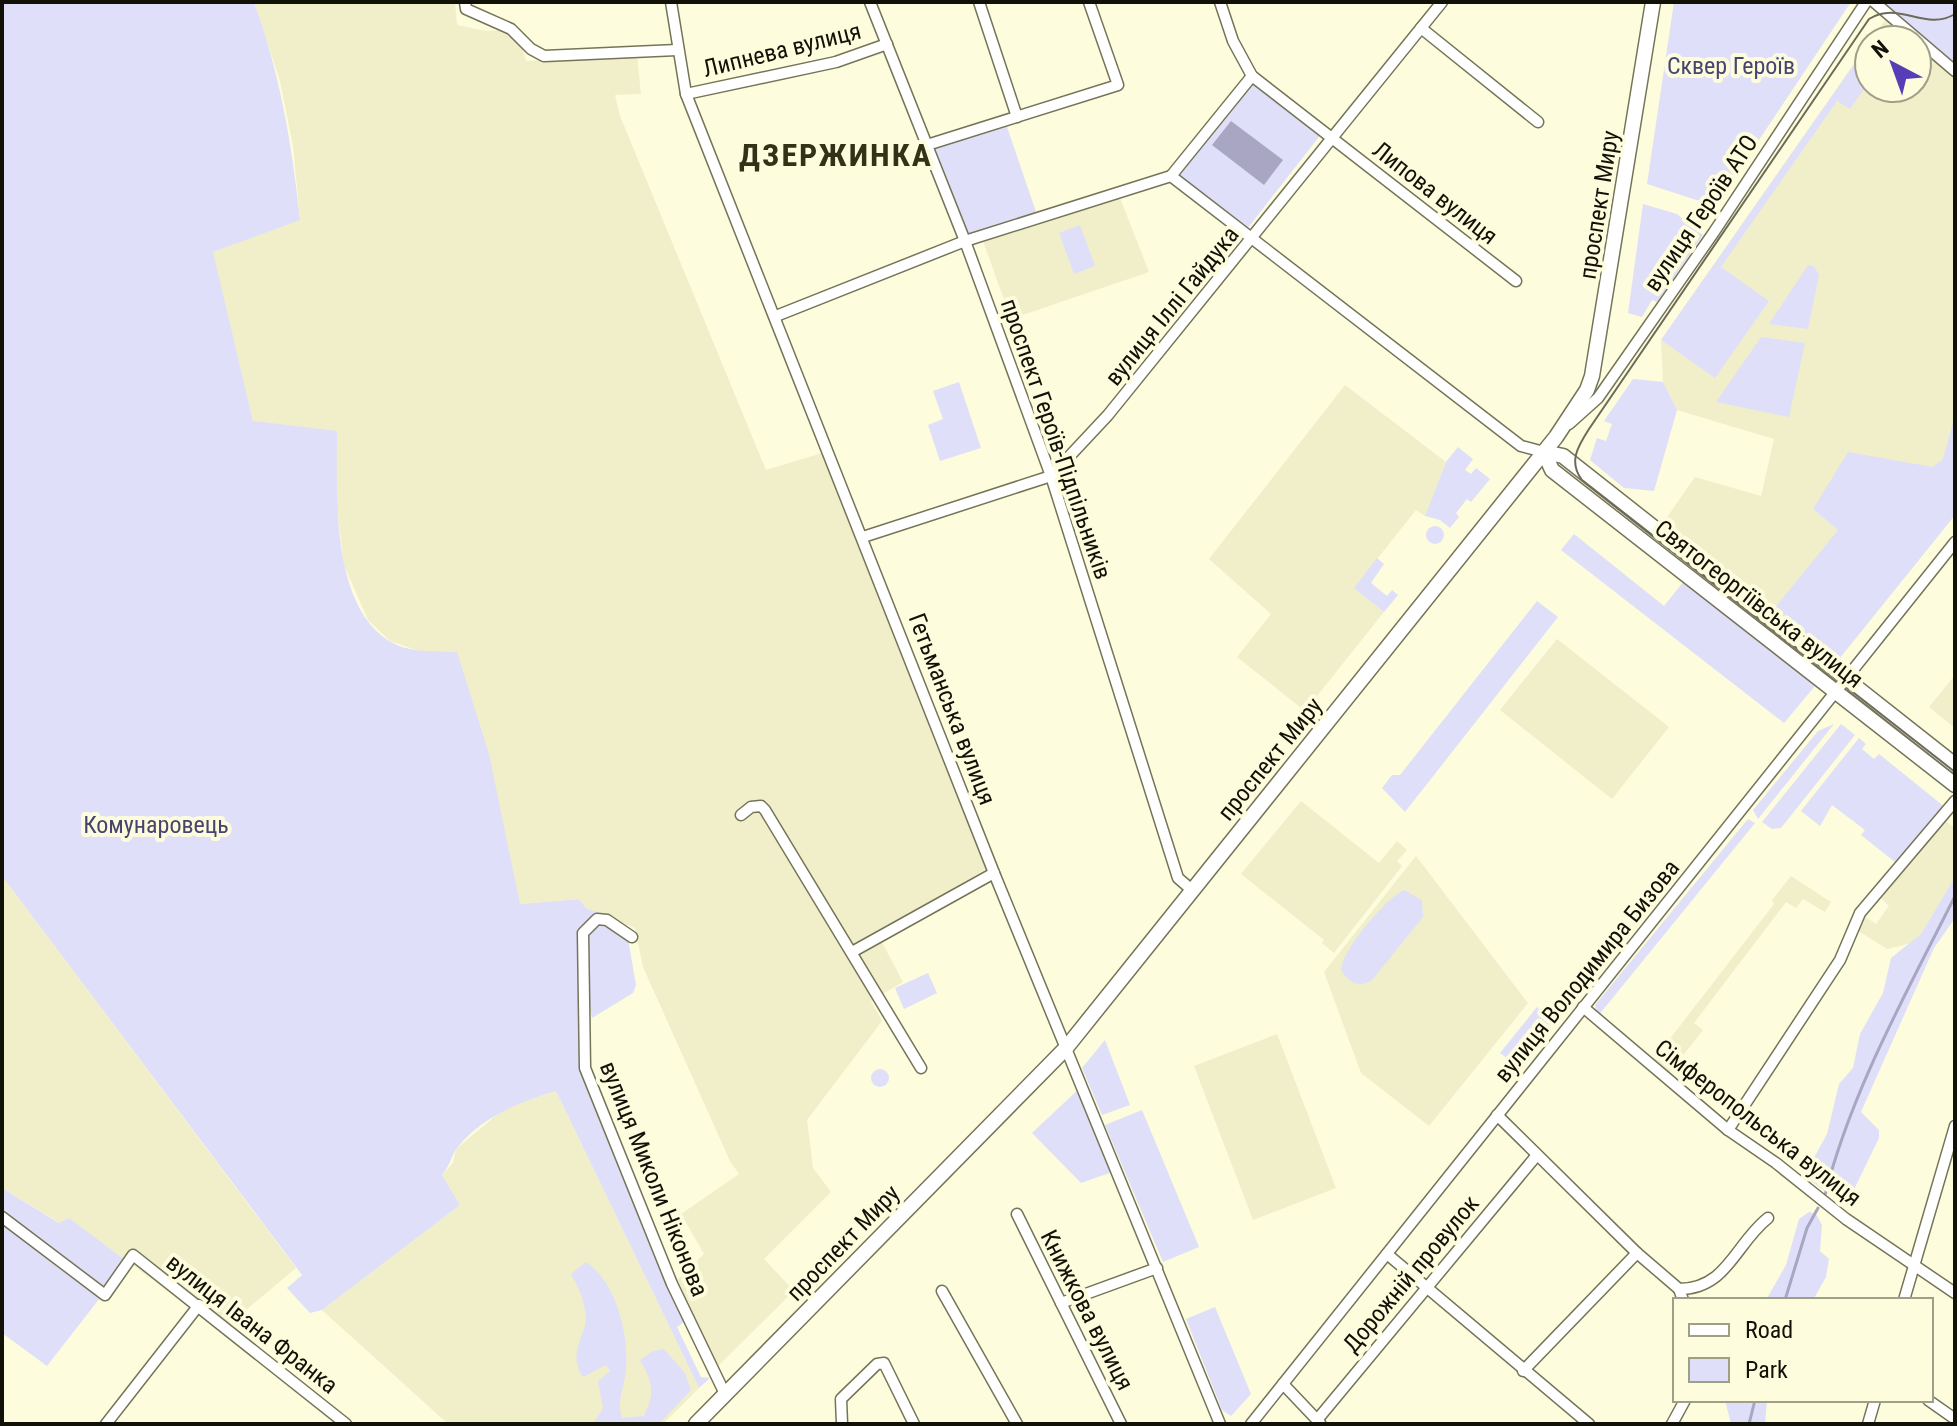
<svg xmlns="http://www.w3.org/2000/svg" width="1957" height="1426" font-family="'Roboto Condensed',sans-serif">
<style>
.built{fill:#f0efca}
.green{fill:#e0dff9}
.water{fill:#a8a6c3}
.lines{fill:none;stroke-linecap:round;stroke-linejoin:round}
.stream{stroke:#a8a6c3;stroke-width:3}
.minor-casing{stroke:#757459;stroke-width:13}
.major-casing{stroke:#757459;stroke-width:17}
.minor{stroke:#fff;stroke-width:10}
.major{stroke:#fff;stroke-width:14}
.tram{stroke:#6c6b59;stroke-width:2}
.labels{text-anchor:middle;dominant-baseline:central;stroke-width:8;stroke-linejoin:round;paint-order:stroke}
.street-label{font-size:24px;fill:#121107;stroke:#fdfcdd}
.park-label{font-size:24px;fill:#484470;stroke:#fdfcdd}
.district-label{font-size:32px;font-weight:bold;letter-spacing:2px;fill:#333219;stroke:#fdfcdd}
</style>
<rect width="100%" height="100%" fill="#fdfcdd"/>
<g class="built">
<polygon points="254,2 455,2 457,25 486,31 508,30 520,41 526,61 637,55 641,94 615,95 620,116 766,470 829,451 991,866 877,933 903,982 871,1001 882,1021 807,1120 813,1168 831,1192 764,1259 794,1291 717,1367 675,1282 704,1254 681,1214 739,1174 730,1161 643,967 635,928 586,908 579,899 520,904 511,875 419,651 390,641 368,620 344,565 338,514 253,421 212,252 300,219 293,146 280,81"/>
<polygon points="1885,20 1909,40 1871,40"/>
<polygon points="1869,42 1869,88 1917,88 1917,47 1955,78 1955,515 1839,659 1663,523 1695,477 1761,496 1774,439 1677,410 1663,382 1661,340"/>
<polygon points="1120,198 1149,272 1011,319 983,241"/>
<polygon points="1345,385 1446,462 1425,516 1416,510 1354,588 1384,612 1305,711 1237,657 1271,614 1209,559"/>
<polygon points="1557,639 1669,727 1612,799 1500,710"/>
<polygon points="1955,675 1955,728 1929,707"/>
<polygon points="1301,801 1379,863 1397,841 1407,850 1397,861 1402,866 1334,953 1322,943 1324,940 1241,874"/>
<polygon points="1943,819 1955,828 1955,877 1921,934 1912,943 1887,949 1857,930 1864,916 1876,924 1889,906 1880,897"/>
<polygon points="1416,856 1528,1003 1429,1126 1361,1073 1324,972"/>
<polygon points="2,876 296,1268 222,1330 69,1219 60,1223 2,1188"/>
<polygon points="1791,876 1831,902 1825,912 1803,899 1796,908 1786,902 1694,1023 1703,1030 1667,1076 1652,1062 1774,904 1772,900"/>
<polygon points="1277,1034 1336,1188 1253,1220 1194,1066"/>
<polygon points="556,1091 699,1388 663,1424 448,1424 322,1310 460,1205 442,1175 453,1163 456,1149 506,1107"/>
</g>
<g class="green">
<path d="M 2,2 L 254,2 C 280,74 292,144 300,220 L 213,252 L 253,421 L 337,431 C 337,491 330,604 389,641 C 409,653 435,651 457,652 L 489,754 L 520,904 L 579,899 L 586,908 L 607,916 L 580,933 L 580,1069 L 684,1322 L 677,1327 L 701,1377 L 710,1378 L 699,1388 L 556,1091 C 520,1102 482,1116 457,1148 C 451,1156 450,1166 442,1175 L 460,1205 L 322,1310 L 310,1313 L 287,1288 L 302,1275 L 2,876 Z"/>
<polygon points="1674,2 1851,2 1715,206 1647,184"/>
<polygon points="1888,2 1955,2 1955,66 1885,7"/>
<polygon points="1867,46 1869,82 1850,109 1837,101 1721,267 1769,301 1715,378 1661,340"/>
<polygon points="1252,78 1322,133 1247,229 1177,174"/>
<polygon points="1006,124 1036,212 968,234 933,154 935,148"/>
<polygon points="1643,204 1677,214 1703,235 1657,302 1652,300 1642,317 1628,313"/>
<polygon points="1080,225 1095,266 1074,274 1059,233"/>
<polygon points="1808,265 1814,266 1819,275 1808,329 1769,324"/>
<polygon points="1761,337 1805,343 1789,417 1716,402"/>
<polygon points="1633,379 1663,382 1677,410 1654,491 1624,488 1590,460 1597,438 1606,441 1612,424 1604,421"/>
<polygon points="959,382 981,448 940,461 928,425 943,419 933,391"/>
<polygon points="1955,415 1955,515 1839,659 1774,609 1838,530 1813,509 1848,452 1933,467 1943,459"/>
<polygon points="1458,447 1473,459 1465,470 1471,474 1476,468 1490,479 1471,502 1467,499 1456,513 1459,517 1450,528 1440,520 1425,516 1446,462"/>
<circle cx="1435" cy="535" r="9"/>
<polygon points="1574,534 1664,606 1684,581 1815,686 1784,723 1561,550"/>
<polygon points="1377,558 1384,564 1371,583 1387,596 1392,590 1398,595 1384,612 1354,588"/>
<polygon points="1537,601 1558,617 1405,812 1382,788 1392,775 1400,775"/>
<polygon points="1834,724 1758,819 1753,810 1818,731"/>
<polygon points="1841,724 1855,735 1781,828 1772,829 1762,822"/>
<polygon points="1859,738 1866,744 1862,749 1874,759 1879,754 1946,808 1900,866 1861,835 1865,830 1832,805 1820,826 1801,811"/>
<polygon points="1748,819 1755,823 1598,1016 1595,1005"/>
<polygon points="1955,877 1955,918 1934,948 1861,1112 1879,1130 1879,1138 1846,1206 1804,1176 1827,1134 1839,1084 1853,1068 1860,1034 1883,993 1891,958 1921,934"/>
<path d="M 1404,890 L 1422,900 L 1423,917 L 1372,980 C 1359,989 1348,982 1341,970 C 1341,951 1387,897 1404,890 Z"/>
<path d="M 597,924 L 606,924 L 628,939 L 636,985 L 633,993 L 592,1018 C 586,988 578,955 591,926 Z"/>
<polygon points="928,973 937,993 904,1009 895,988"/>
<polygon points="1537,1007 1552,1020 1516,1065 1500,1053"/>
<polygon points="1105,1040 1130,1105 1102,1115 1082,1068"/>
<circle cx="880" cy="1078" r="9"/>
<polygon points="1082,1086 1118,1170 1081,1183 1032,1133"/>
<polygon points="1142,1110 1199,1247 1163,1262 1105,1125"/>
<polygon points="2,1188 59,1223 69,1218 128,1262 47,1366 2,1333"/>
<polygon points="1809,1212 1816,1214 1822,1225 1820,1251 1829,1259 1826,1277 1813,1300 1766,1300 1786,1265 1799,1219"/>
<path d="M 586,1262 C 616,1282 629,1334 626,1369 C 625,1387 616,1400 622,1418 L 644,1416 C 655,1393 653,1382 640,1360 L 653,1351 L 664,1349 L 685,1373 L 691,1390 L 659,1424 L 593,1424 L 603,1408 L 598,1382 L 610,1371 L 606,1365 L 583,1377 C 571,1359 578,1346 584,1329 C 590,1312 579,1288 571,1274 Z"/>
<polygon points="1215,1307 1251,1394 1231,1416 1222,1410 1186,1319"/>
<polygon points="1725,1400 1767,1400 1765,1424 1731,1424"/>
</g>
<polygon class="water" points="1231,121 1283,160 1264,185 1212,145"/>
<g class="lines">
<g class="stream">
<path d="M 1825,1195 C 1851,1091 1907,992 1955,896"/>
<polyline points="1785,1300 1807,1228 1818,1208"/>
<polyline points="1749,1424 1755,1400"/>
</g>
<g class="minor-casing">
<g id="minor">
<polyline points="465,2 466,9 511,29 531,49 544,56 677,50"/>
<polyline points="671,2 686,94 994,873 1220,1424"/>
<polyline points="870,2 965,241 1051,476 1178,878 1193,891"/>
<polyline points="979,2 1017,117"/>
<polyline points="1220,2 1233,41 1252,76 1516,281"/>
<polyline points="1874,2 1955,71"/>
<polyline points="1421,28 1538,122"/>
<polyline points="686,94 836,62 887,44"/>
<polyline points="927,145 1118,85 1089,2"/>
<polyline points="1171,176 1521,446 1544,452"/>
<polyline points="1171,176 1252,76"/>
<polyline points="776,316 965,241 1171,176"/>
<polyline points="1569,424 1598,398 1714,232 1866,2"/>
<polyline points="863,537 1051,476 1108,415 1442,2"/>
<polyline points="741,815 751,807 761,806 765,810 921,1068"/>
<polyline points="632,937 607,920 597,919 583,933 585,1068 672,1284 725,1394"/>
<polyline points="852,952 994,873"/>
<polyline points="1583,1007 1728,1130 1776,1163 1846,1219 1955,1293"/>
<polyline points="1497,1115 1637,1253 1679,1289"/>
<polyline points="1728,1130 1840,960 1860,913 1955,801"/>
<polyline points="1017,1214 1121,1424"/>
<polyline points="2,1217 105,1295 133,1255 346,1424"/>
<polyline points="1387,1254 1589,1424"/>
<polyline points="942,1291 1017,1424"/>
<path d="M 1683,1300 L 1679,1289 C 1727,1289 1735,1244 1768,1218"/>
<polyline points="1904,1300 1955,1126"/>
<polyline points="1061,1303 1157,1268"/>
<polyline points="1523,1371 1637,1253"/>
<polyline points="1283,1384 1320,1423"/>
<polyline points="1928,1400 1955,1419"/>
<polyline points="1317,1420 1537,1155"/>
<polyline points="106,1424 199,1305"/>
<polyline points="842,1424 841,1399 877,1364 884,1363 914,1424"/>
<polyline points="1251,1424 1955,542"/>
<polyline points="1672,1424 1685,1400"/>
<polyline points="1868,1424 1875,1400"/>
</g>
</g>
<g class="major-casing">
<g id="major">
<polyline points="1544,452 1552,470 1955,785"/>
<polyline points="1544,452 1563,456 1955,765"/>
<polyline points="696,1424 1066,1048 1556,437 1587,390 1592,376 1653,2"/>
</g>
</g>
<use href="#minor" class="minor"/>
<use href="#major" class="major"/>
<path class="tram" d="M 1955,14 C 1925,32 1899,0 1869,19 L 1589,429 C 1578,446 1568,462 1582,480 L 1955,772"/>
</g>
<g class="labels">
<g class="street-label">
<text transform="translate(782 50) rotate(-14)">Липнева вулиця</text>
<text transform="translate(1435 193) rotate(38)">Липова вулиця</text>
<text transform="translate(1599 205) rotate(-81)">проспект Миру</text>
<text transform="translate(1701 213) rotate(-56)">вулиця Героїв АТО</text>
<text transform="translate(1172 306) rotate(-51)">вулиця Іллі Гайдука</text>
<text transform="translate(1056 439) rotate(71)">проспект Героїв-Підпільників</text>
<text transform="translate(1759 604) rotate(38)">Святогеоргіївська вулиця</text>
<text transform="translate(952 709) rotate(69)">Гетьманська вулиця</text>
<text transform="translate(1270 759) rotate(-51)">проспект Миру</text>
<text transform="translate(1587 971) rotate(-51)">вулиця Володимира Бизова</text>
<text transform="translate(1758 1123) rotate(38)">Сімферопольська вулиця</text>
<text transform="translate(654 1179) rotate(68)">вулиця Миколи Ніконова</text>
<text transform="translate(843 1243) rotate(-46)">проспект Миру</text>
<text transform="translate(1411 1274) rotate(-50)">Дорожній провулок</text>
<text transform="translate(1087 1310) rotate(63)">Книжкова вулиця</text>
<text transform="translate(252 1324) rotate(38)">вулиця Івана Франка</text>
</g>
<g class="park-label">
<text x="1731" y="66">Сквер Героїв</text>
<text x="156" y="825">Комунаровець</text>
</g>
<g class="district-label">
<text x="836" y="155">ДЗЕРЖИНКА</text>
</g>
</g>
<rect width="1957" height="1426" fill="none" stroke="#121107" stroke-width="8"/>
<rect x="1673" y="1298" width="260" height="104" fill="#fdfcdd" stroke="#9f9e87" stroke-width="2"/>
<rect x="1689" y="1324" width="40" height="12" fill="#ffffff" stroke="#9f9e87" stroke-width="2"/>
<text x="1745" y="1338" font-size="24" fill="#121107">Road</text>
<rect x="1689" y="1358" width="40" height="24" fill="#e0dff9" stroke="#9f9e87" stroke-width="2"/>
<text x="1745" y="1378" font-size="24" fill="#121107">Park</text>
<g transform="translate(1893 64) rotate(319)"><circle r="38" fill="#fdfcdd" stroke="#9f9e87" stroke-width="2"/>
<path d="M0-6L14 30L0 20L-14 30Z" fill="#583eb6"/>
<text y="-12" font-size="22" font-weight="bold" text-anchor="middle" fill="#121107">N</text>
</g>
</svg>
